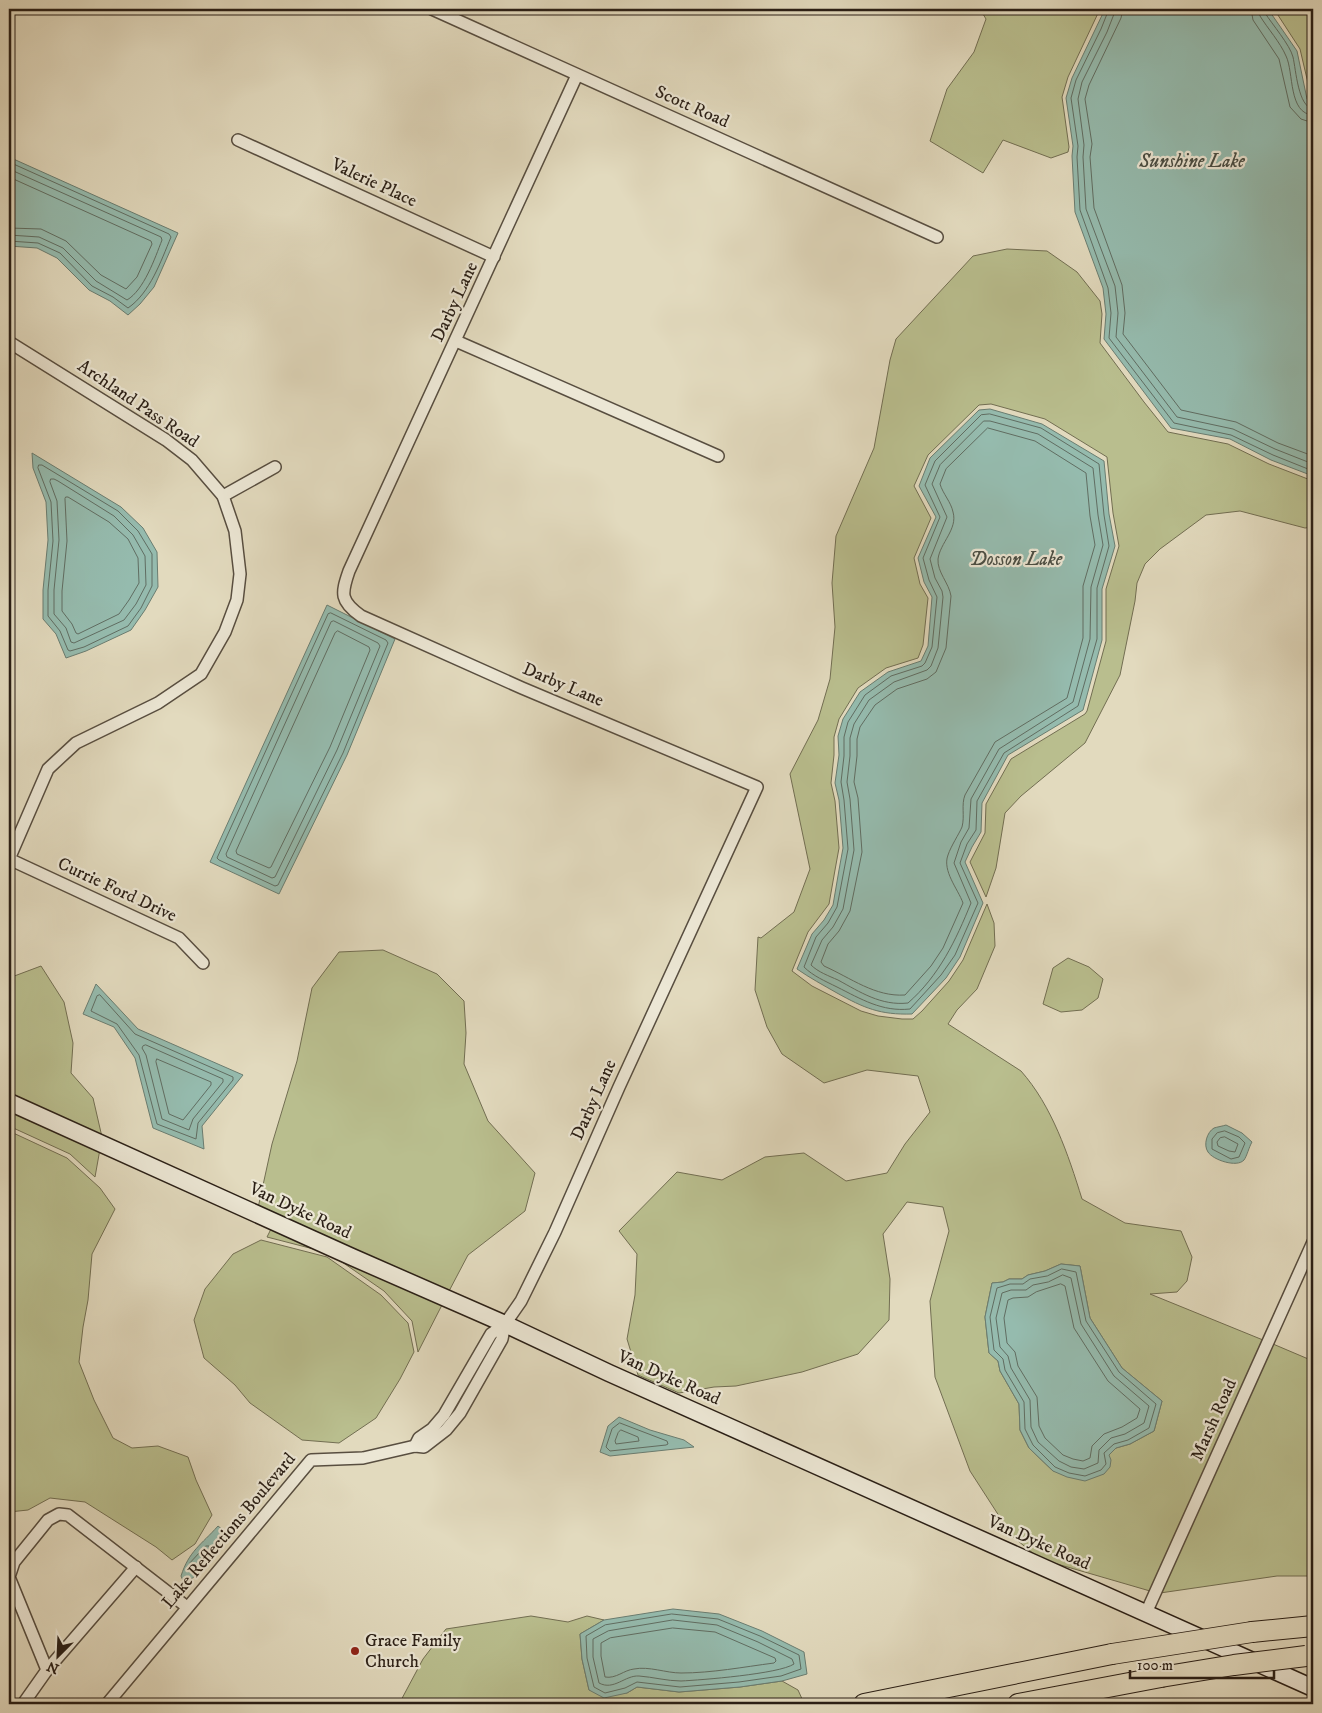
<svg xmlns="http://www.w3.org/2000/svg" width="1322" height="1713" font-family="'IM FELL DW Pica',serif">
<style>
.green{fill:#b9be8e;stroke:#726e52;fill-rule:evenodd}
.water{fill:#95bbae;stroke:#6a7d71}
.lines{fill:none;stroke-linecap:round;stroke-linejoin:round}
.shore{stroke:#606d62;stroke-width:1}
.street-casing{stroke:#584e40;stroke-width:14}
.secondary-casing{stroke:#2a1f16;stroke-width:19}
.highway-casing{stroke:#2a1f16;stroke-width:22}
.street{stroke:#ece7d5;stroke-width:11}
.secondary{stroke:#ece7d5;stroke-width:16}
.highway{stroke:#e2dabe;stroke-width:20}
.highway-bridge-casing{stroke:#2a1f16;stroke-width:22;stroke-linecap:butt}
.highway-bridge{stroke:#e2dabe;stroke-width:20}
.poi-dot{fill:#8f2418;stroke:#ece7d5;stroke-width:2}
.labels{text-anchor:middle;dominant-baseline:central;stroke-width:4.5;stroke-linejoin:round;paint-order:stroke}
.street-label{font-size:18px;fill:#2a1f16;stroke:#ece7d5}
.poi-label{font-size:18px;fill:#2a1f16;stroke:#ece7d5;text-anchor:start}
.water-label{font-size:19px;font-style:italic;fill:#4a4e44;stroke:#ece7d5}
</style>
<rect width="100%" height="100%" fill="#e2dabe"/>
<filter id="stains"><feTurbulence type="fractalNoise" baseFrequency=".004" numOctaves="4"/><feColorMatrix values="0 0 0 0 .2 0 0 0 0 .09 0 0 0 0 .02 0 0 0 .5 -.17"/></filter>
<radialGradient id="worn" r=".72"><stop offset=".6" stop-color="#630" stop-opacity="0"/><stop offset="1" stop-color="#630" stop-opacity=".3"/></radialGradient>
<g class="green">
<polygon points="980,9 1100,9 1068,77 1062,97 1069,147 1068,152 1051,158 1003,140 983,173 930,141 947,89 974,52 986,19"/>
<polygon points="1274,9 1313,9 1313,99 1311,96 1300,49"/>
<path d="M 1007,249 L 1047,251 L 1077,272 L 1100,301 L 1102,314 L 1100,343 L 1144,402 L 1168,432 L 1228,444 L 1269,464 L 1313,481 L 1313,527 L 1305,528 L 1240,511 L 1206,515 L 1160,549 L 1145,564 L 1137,583 L 1135,601 L 1120,675 L 1085,743 L 1021,796 L 1005,813 L 996,868 L 986,897 L 970,862 L 985,833 L 986,804 L 1011,759 L 1085,714 L 1087,711 L 1106,641 L 1106,589 L 1119,546 L 1113,513 L 1107,457 L 1045,419 L 991,404 L 979,405 L 928,455 L 914,486 L 931,518 L 914,558 L 920,584 L 928,598 L 923,645 L 918,658 L 886,668 L 858,688 L 839,719 L 834,737 L 834,755 L 831,783 L 835,801 L 839,848 L 835,870 L 829,904 L 808,932 L 792,971 L 812,986 L 861,1011 L 878,1016 L 902,1019 L 913,1019 L 922,1011 L 949,981 L 963,960 L 987,904 L 994,923 L 995,946 L 977,989 L 957,1010 L 948,1024 L 1021,1071 C 1052,1106 1068,1154 1082,1199 L 1125,1223 L 1181,1231 L 1192,1257 L 1187,1281 L 1177,1292 L 1150,1294 L 1263,1340 L 1150,1591 L 1040,1559 L 1012,1536 L 970,1471 L 935,1377 L 930,1301 L 949,1231 L 943,1207 L 907,1202 L 883,1234 L 890,1279 L 889,1320 L 858,1354 L 802,1372 L 736,1386 L 714,1387 L 679,1393 L 638,1375 L 627,1339 L 635,1295 L 637,1254 L 619,1231 L 677,1172 L 722,1180 L 765,1157 L 804,1153 L 846,1181 L 887,1173 L 905,1144 L 930,1112 L 918,1076 L 867,1070 L 824,1083 L 782,1054 L 767,1027 L 755,990 L 758,937 L 761,938 L 794,912 L 810,869 L 790,774 L 818,720 L 830,679 L 835,627 L 832,583 L 836,536 L 874,448 L 890,360 L 896,339 L 973,256 ZM 1061,1264 L 1080,1266 L 1090,1318 L 1122,1368 L 1162,1401 L 1154,1431 L 1130,1444 L 1116,1448 L 1109,1455 L 1053,1471 L 1029,1448 L 1020,1430 L 1019,1404 L 1000,1371 L 998,1361 L 989,1353 L 985,1317 L 992,1283 L 1003,1282 L 1009,1279 L 1022,1279 L 1028,1275 L 1045,1271 Z"/>
<polygon points="383,950 437,974 464,1001 466,1033 464,1064 488,1121 535,1173 525,1211 468,1255 448,1293 258,1208 272,1144 297,1061 312,988 339,952"/>
<polygon points="1068,958 1089,967 1103,979 1098,998 1082,1010 1061,1012 1043,1004 1053,968"/>
<polygon points="41,966 64,1002 73,1043 71,1073 93,1098 102,1137 9,1095 9,978"/>
<polygon points="9,1108 100,1149 95,1177 70,1154 9,1126"/>
<polygon points="9,1131 67,1158 100,1188 115,1209 92,1254 88,1300 83,1327 79,1362 94,1400 113,1438 132,1448 158,1446 188,1457 196,1480 212,1515 195,1544 172,1560 156,1547 85,1502 50,1498 28,1510 9,1512"/>
<polygon points="272,1227 443,1303 418,1352 412,1321 384,1291 329,1253 267,1237"/>
<polygon points="261,1240 327,1257 381,1295 408,1323 414,1352 400,1379 376,1418 339,1443 302,1440 250,1403 235,1385 204,1358 194,1320 205,1289 233,1254"/>
<polygon points="1273,1344 1313,1361 1313,1576 1277,1576 1160,1593"/>
<polygon points="531,1616 568,1622 587,1616 604,1620 580,1634 582,1659 589,1690 627,1693 637,1687 679,1692 740,1687 782,1681 798,1690 803,1701 785,1704 399,1704 423,1659 446,1629"/>
</g>
<g class="water">
<polygon points="1105,9 1268,9 1297,51 1307,99 1313,106 1313,476 1271,460 1230,439 1171,428 1104,339 1106,314 1103,288 1075,212 1072,156 1073,146 1066,98 1072,78"/>
<polygon points="9,157 178,233 154,287 140,304 128,315 110,301 89,290 57,258 37,248 9,246"/>
<path d="M 990,409 L 1042,424 L 1104,461 L 1109,514 L 1115,546 L 1102,589 L 1102,640 L 1083,710 L 1008,755 L 982,803 L 981,832 L 972,847 L 965,862 L 983,903 L 960,957 L 946,978 L 912,1014 C 880,1015 864,1008 837,993 C 823,985 810,978 797,969 L 812,934 L 824,920 L 833,905 L 839,870 L 843,848 L 839,800 L 835,783 L 839,755 L 838,736 L 843,719 L 860,692 L 888,672 L 921,661 L 928,646 L 932,597 L 924,582 L 918,558 L 936,517 L 919,486 L 930,458 L 979,410 Z"/>
<polygon points="32,453 121,507 143,528 157,552 158,587 145,610 131,630 86,651 66,658 56,634 43,619 43,590 48,540 46,502 33,468"/>
<polygon points="327,605 395,639 347,755 279,894 210,862"/>
<polygon points="96,984 138,1029 243,1075 202,1126 204,1149 153,1128 135,1058 114,1027 83,1014"/>
<path d="M 1226,1125 L 1242,1133 L 1252,1142 C 1249,1147 1247,1156 1244,1160 C 1237,1168 1213,1160 1208,1152 C 1203,1145 1207,1132 1214,1128 C 1217,1127 1223,1126 1226,1125 Z"/>
<polygon points="1061,1264 1080,1266 1090,1318 1122,1368 1162,1401 1154,1431 1130,1444 1116,1448 1109,1455 1111,1460 1110,1467 1104,1474 1085,1481 1067,1477 1053,1471 1029,1448 1020,1430 1019,1404 1000,1371 998,1361 989,1353 985,1317 992,1283 1003,1282 1009,1279 1022,1279 1028,1275 1045,1271"/>
<polygon points="619,1417 650,1430 684,1440 694,1447 610,1456 600,1452 608,1426"/>
<path d="M 218,1526 L 228,1534 L 225,1541 L 207,1559 L 196,1576 L 184,1583 L 181,1576 C 189,1551 201,1545 218,1526 Z"/>
<polygon points="673,1609 719,1614 762,1631 804,1652 807,1674 782,1681 740,1687 679,1692 637,1687 627,1693 604,1698 589,1690 582,1659 580,1634 604,1620"/>
</g>
<g class="lines">
<g class="shore">
<polyline points="1109,9 1101,29 1076,80 1071,98 1078,146 1077,157 1080,210 1108,288 1111,313 1109,338 1174,423 1231,435 1273,455 1313,471"/>
<polyline points="1115,9 1114,14 1107,32 1082,82 1078,99 1084,145 1083,157 1086,209 1115,286 1118,313 1116,337 1177,417 1233,429 1275,449 1313,464"/>
<polyline points="1123,9 1121,18 1089,85 1085,99 1092,144 1090,157 1094,208 1122,285 1125,313 1123,334 1181,410 1236,422 1278,443 1313,456"/>
<polyline points="1251,9 1253,20 1279,59 1290,107 1301,119 1313,123"/>
<path d="M 1258,9 L 1260,16 C 1268,29 1280,42 1286,56 C 1294,72 1288,114 1313,115"/>
<path d="M 1264,9 L 1265,13 C 1272,24 1290,45 1293,57 C 1296,70 1298,107 1313,109"/>
<path d="M 9,162 L 169,234 L 171,237 C 161,261 150,293 128,308 L 113,297 L 92,286 L 60,253 L 38,243 L 9,241"/>
<path d="M 9,169 L 161,237 L 162,240 C 155,258 144,290 127,300 L 96,281 L 63,248 L 39,237 L 9,235"/>
<polyline points="9,177 151,241 152,244 137,277 126,289 101,275 66,241 41,229 9,228"/>
<path d="M 990,414 L 1041,428 L 1099,464 L 1104,515 L 1109,546 L 1097,588 L 1097,639 L 1078,706 L 1004,753 L 977,801 L 976,830 L 967,844 L 960,863 L 978,903 L 955,955 L 941,975 L 910,1009 C 882,1012 861,999 837,987 C 825,981 813,976 804,967 L 816,937 L 828,923 L 837,907 L 848,849 L 844,800 L 841,782 L 844,756 L 844,737 L 848,722 L 865,695 L 891,676 L 922,666 L 925,663 L 932,647 L 937,597 L 929,580 L 923,558 L 940,517 L 925,485 L 935,461 L 981,415 Z"/>
<path d="M 984,421 L 990,421 L 1038,434 L 1093,468 L 1098,515 L 1103,545 L 1091,587 L 1090,639 L 1073,702 L 999,749 L 971,799 L 969,828 L 961,842 L 954,863 L 971,903 C 956,940 939,976 908,1003 C 881,1006 860,992 838,980 C 829,976 818,972 811,965 L 822,940 L 833,927 L 843,909 L 854,850 L 850,799 L 847,782 L 850,756 L 850,738 L 854,724 L 869,700 L 894,682 L 927,670 L 931,666 L 938,648 L 943,597 L 942,591 L 935,578 L 930,559 L 947,517 L 932,484 L 940,465 Z"/>
<path d="M 988,428 L 1035,441 L 1086,473 L 1090,516 L 1095,545 L 1083,586 L 1083,638 L 1067,698 L 995,742 L 965,795 C 961,805 965,816 962,827 C 959,834 951,846 948,855 C 942,871 958,889 963,903 L 943,948 L 931,966 L 905,995 C 875,997 851,978 824,966 L 821,962 L 828,944 L 839,931 L 850,911 L 862,852 L 858,798 L 854,782 L 857,756 L 857,739 L 860,727 L 875,705 L 897,689 L 927,679 L 936,672 L 946,648 L 951,596 C 949,583 937,572 938,559 C 940,543 958,529 953,512 C 951,502 943,494 940,484 L 946,469 Z"/>
<polygon points="39,465 42,465 118,511 138,531 152,554 152,586 141,608 128,626 84,647 70,651 68,650 60,631 48,616 48,590 53,541 51,502 38,468"/>
<polygon points="51,479 54,479 58,481 114,516 133,535 145,556 146,585 136,604 124,620 74,643 71,642 66,628 54,614 54,590 59,540 57,501 50,482"/>
<polygon points="66,497 68,497 109,522 128,539 138,558 139,583 129,600 119,614 78,634 76,633 72,624 62,611 62,591 67,541 65,499"/>
<polygon points="331,613 386,640 388,643 343,753 278,885 275,886 219,860 217,858 328,614"/>
<polygon points="334,621 378,643 380,646 337,750 275,877 272,878 227,857 226,854 331,622"/>
<polygon points="338,631 369,647 370,650 330,747 271,867 269,868 237,854 236,851 335,633"/>
<polygon points="100,995 135,1034 233,1077 233,1080 198,1123 196,1139 157,1124 139,1055 117,1024 91,1011 97,996"/>
<polygon points="146,1045 223,1079 223,1082 193,1119 189,1130 162,1119 146,1055 142,1048 143,1046"/>
<polygon points="157,1059 211,1082 211,1085 183,1120 169,1114 156,1062"/>
<polygon points="1225,1131 1239,1137 1245,1143 1239,1157 1231,1159 1212,1149 1212,1139 1217,1133"/>
<polygon points="1225,1137 1238,1144 1235,1152 1229,1151 1218,1146 1217,1142 1220,1138"/>
<polygon points="1062,1269 1076,1272 1086,1321 1119,1372 1156,1404 1149,1428 1128,1440 1114,1444 1104,1453 1106,1464 1101,1470 1085,1476 1069,1473 1055,1467 1033,1445 1025,1429 1024,1402 1005,1370 1003,1359 994,1350 990,1317 997,1288 1010,1284 1023,1284 1030,1279 1047,1276"/>
<polygon points="1063,1275 1071,1278 1081,1324 1114,1376 1149,1406 1144,1423 1125,1434 1111,1438 1099,1450 1098,1463 1084,1469 1071,1467 1059,1461 1038,1442 1031,1427 1030,1400 1011,1368 1008,1356 1000,1347 996,1318 1002,1293 1011,1290 1026,1290 1033,1285 1048,1282"/>
<polygon points="1061,1284 1065,1286 1074,1328 1108,1381 1140,1409 1137,1418 1122,1427 1104,1434 1092,1446 1090,1458 1083,1461 1073,1459 1063,1455 1045,1438 1039,1426 1037,1397 1018,1366 1015,1352 1007,1343 1004,1318 1008,1300 1013,1298 1028,1297 1036,1292"/>
<polygon points="620,1423 667,1441 668,1444 666,1445 610,1451 606,1447 612,1429"/>
<polygon points="621,1430 638,1437 639,1441 616,1444 615,1441 618,1433"/>
<polygon points="206,1546 209,1546 209,1549 192,1571 189,1572 188,1569 190,1563"/>
<polygon points="672,1614 718,1619 760,1636 799,1655 801,1669 781,1676 739,1682 680,1687 637,1682 625,1688 605,1693 594,1687 587,1658 586,1636 605,1625"/>
<path d="M 673,1620 L 717,1625 L 758,1642 L 792,1659 L 794,1664 C 779,1674 701,1680 681,1681 C 667,1681 653,1677 639,1676 C 625,1675 614,1691 599,1683 L 593,1657 L 593,1639 L 608,1631 Z"/>
<path d="M 673,1628 L 715,1632 L 775,1658 L 776,1661 L 774,1663 C 743,1667 712,1673 681,1673 C 666,1673 649,1666 634,1669 C 624,1670 616,1679 605,1677 L 601,1656 L 601,1643 L 610,1638 Z"/>
</g>
<g class="street-casing">
<g id="street">
<polyline points="432,9 937,237"/>
<polyline points="238,140 494,257"/>
<polyline points="456,341 718,456"/>
<polyline points="9,342 166,440 192,460 223,496 235,531 240,574 237,600 225,632 201,674 158,703 76,743 48,769 9,859"/>
<polyline points="223,496 275,467"/>
<polyline points="9,859 179,938 203,963"/>
<path d="M 415,1446 L 419,1438 L 432,1429 L 444,1415 L 491,1334 L 505,1324 L 521,1301 L 555,1232 L 619,1087 L 757,787 L 522,688 L 361,616 C 340,601 341,594 349,571 L 577,75"/>
<polyline points="1146,1613 1313,1242"/>
<polyline points="47,1670 9,1577 14,1562 48,1520 59,1514 68,1515 187,1607"/>
<polyline points="23,1704 47,1670 136,1567"/>
<polyline points="107,1704 311,1460 363,1458 415,1446 424,1447 446,1430 460,1413 502,1339 505,1324"/>
</g>
</g>
<g class="secondary-casing">
<polyline id="secondary" points="9,1102 352,1257 505,1324 609,1373 1313,1688"/>
</g>
<g class="highway-casing">
<g id="highway">
<polyline points="1252,1632 1313,1626"/>
<polyline points="864,1704 1112,1654"/>
<polyline points="1018,1704 1161,1677"/>
</g>
</g>
<use href="#street" class="street"/>
<use href="#secondary" class="secondary"/>
<use href="#highway" class="highway"/>
<g class="highway-bridge-casing">
<g id="highway-bridge">
<polyline points="1112,1654 1252,1632"/>
<polyline points="1161,1677 1234,1665 1306,1656"/>
</g>
</g>
<use href="#highway-bridge" class="highway-bridge"/>
</g>
<circle class="poi-dot" cx="355" cy="1651" r="5"/>
<g class="labels">
<g class="street-label">
<text transform="translate(692 107) rotate(24)">Scott Road</text>
<text transform="translate(374 183) rotate(25)">Valerie Place</text>
<text transform="translate(455 302) rotate(-65)">Darby Lane</text>
<text transform="translate(138 404) rotate(34)">Archland Pass Road</text>
<text transform="translate(563 685) rotate(23)">Darby Lane</text>
<text transform="translate(117 890) rotate(25)">Currie Ford Drive</text>
<text transform="translate(594 1100) rotate(-66)">Darby Lane</text>
<text transform="translate(300 1211) rotate(25)">Van Dyke Road</text>
<text transform="translate(669 1378) rotate(24)">Van Dyke Road</text>
<text transform="translate(1214 1420) rotate(-66)">Marsh Road</text>
<text transform="translate(229 1531) rotate(-50)">Lake Reflections Boulevard</text>
<text transform="translate(1039 1543) rotate(24)">Van Dyke Road</text>
</g>
<g class="poi-label">
<text x="365" y="1641">Grace Family<tspan x="365" dy="21">Church</tspan></text>
</g>
<g class="water-label">
<text x="1192" y="161">Sunshine Lake</text>
<text x="1016" y="559">Dosson Lake</text>
</g>
</g>
<rect width="1322" height="1713" fill="none" stroke="#e2dabe" stroke-width="30"/>
<rect x="10" y="10" width="1302" height="1693" fill="none" stroke="#2a1f16" stroke-width="2.5"/>
<rect x="15" y="15" width="1292" height="1683" fill="none" stroke="#2a1f16"/>
<g transform="translate(58 1656) rotate(204)" stroke="#ece7d5" stroke-width="4" paint-order="stroke">
<path d="M0-4L9 19L0 12L-9 19Z" fill="#2a1f16"/>
<text y="-8" font-size="14" font-weight="bold" text-anchor="middle" fill="#2a1f16">N</text>
</g>
<path d="M1130 1670v8h144v-8" fill="none" stroke="#2a1f16" stroke-width="2.5"/>
<text x="1137" y="1670" font-size="15" fill="#2a1f16" stroke="#ece7d5" stroke-width="4" paint-order="stroke">100 m</text>
<rect width="100%" height="100%" filter="url(#stains)"/>
<rect width="100%" height="100%" fill="url(#worn)"/>
</svg>
